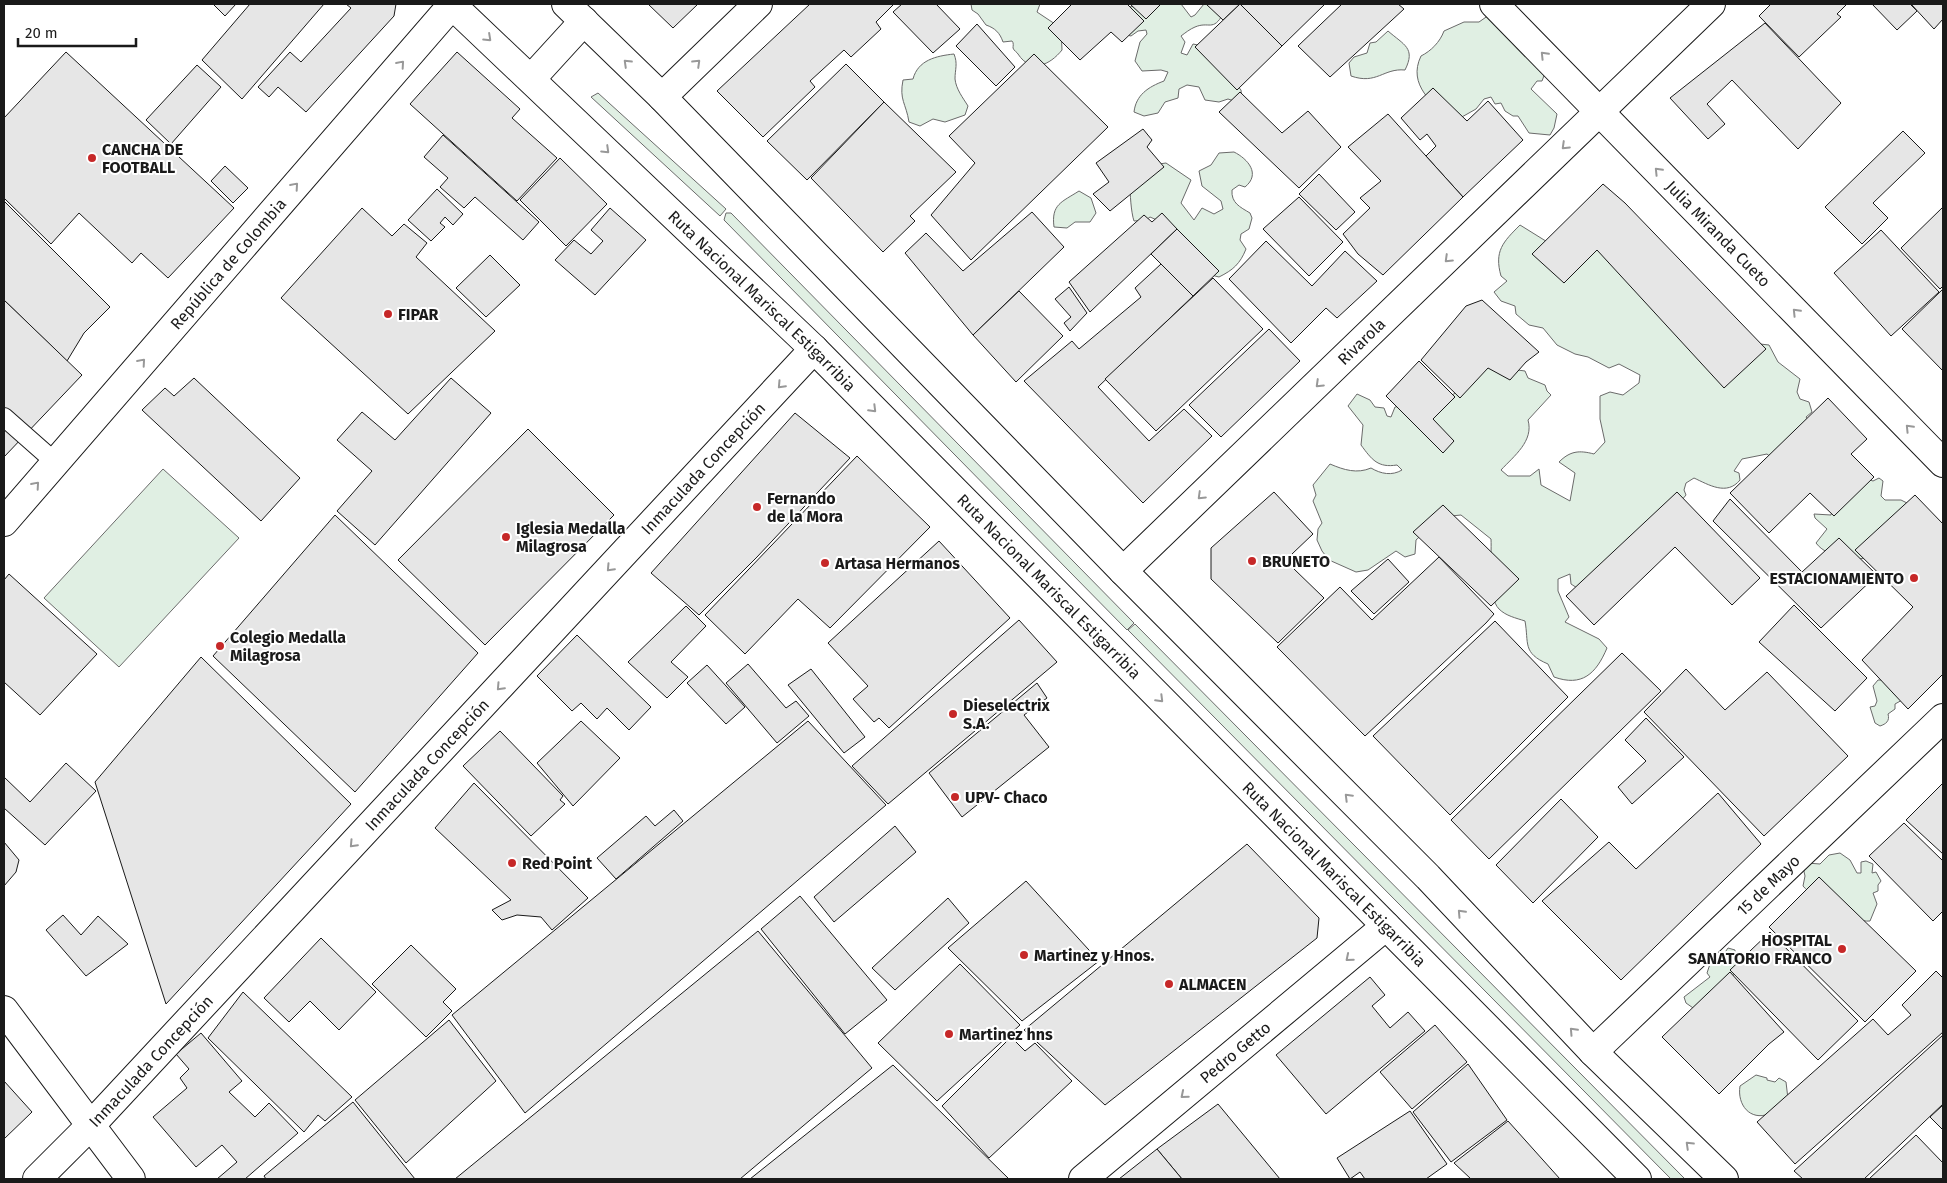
<svg xmlns="http://www.w3.org/2000/svg" width="1947" height="1183" font-family="'Fira Sans',sans-serif">
<style>
.green{fill:#e0efe3;stroke:#6a6a6a}
.building{fill:#e6e6e6;stroke:#1a1a1a}
.lines{fill:none;stroke-linecap:round;stroke-linejoin:round}
.lane-casing{stroke:#1a1a1a;stroke-width:20}
.street-casing{stroke:#1a1a1a;stroke-width:30}
.secondary-casing{stroke:#1a1a1a;stroke-width:30}
.highway-casing{stroke:#1a1a1a;stroke-width:30}
.lane{stroke:#fff;stroke-width:18}
.street{stroke:#fff;stroke-width:28}
.secondary{stroke:#fff;stroke-width:28}
.highway{stroke:#fff;stroke-width:28}
.oneway{stroke:#989898}
.poi-dot{fill:#c62828;stroke:#fff;stroke-width:2}
.labels{text-anchor:middle;dominant-baseline:central;stroke-width:4;stroke-linejoin:round;paint-order:stroke}
.poi-label{font-size:16px;font-weight:bold;fill:#1a1a1a;stroke:#fff;text-anchor:start}
.street-label{font-size:16px;fill:#1a1a1a;stroke:#fff}
</style>
<rect width="100%" height="100%" fill="#fff"/>
<g class="green">
<path d="M 971,4 L 1040,4 L 1037,12 L 1061,28 L 1062,50 C 1050,65 1031,74 1018,54 C 1017,52 1014,51 1013,48 C 1013,46 1014,43 1012,41 L 1003,42 C 1000,33 995,28 986,25 L 978,14 L 972,10 Z"/>
<path d="M 1151,4 L 1181,4 L 1191,17 L 1195,15 L 1204,4 L 1213,6 L 1223,14 C 1213,32 1209,21 1195,27 C 1190,29 1185,33 1181,36 L 1185,42 L 1181,53 L 1187,55 L 1193,44 L 1203,46 L 1241,90 L 1242,100 L 1237,102 L 1228,99 L 1219,102 L 1205,100 L 1199,87 L 1187,85 L 1179,89 L 1178,98 L 1165,102 L 1158,113 L 1144,116 L 1134,112 C 1136,95 1148,87 1164,81 L 1168,72 L 1161,70 L 1142,71 L 1135,61 L 1140,42 L 1147,34 L 1146,30 L 1138,31 L 1131,36 L 1123,34 L 1124,7 L 1150,6 Z"/>
<path d="M 1489,15 L 1545,73 L 1542,81 L 1537,81 L 1531,89 L 1557,114 L 1554,128 L 1550,135 L 1529,133 L 1518,116 L 1513,116 L 1505,111 L 1501,103 L 1495,104 L 1491,97 L 1484,99 L 1476,109 L 1453,122 C 1433,104 1407,85 1421,56 C 1431,51 1440,42 1444,31 L 1464,22 L 1479,22 Z"/>
<path d="M 1388,31 C 1404,45 1416,48 1405,70 C 1383,68 1377,85 1351,76 L 1349,63 L 1354,57 L 1367,53 L 1370,43 L 1376,42 Z"/>
<path d="M 954,54 C 958,64 955,69 955,79 C 956,89 963,98 968,106 L 965,115 L 945,122 L 933,119 L 920,126 L 909,122 C 906,103 899,100 903,80 L 913,79 C 918,60 936,56 954,54 Z"/>
<polygon points="598,93 726,209 720,216 591,97"/>
<path d="M 1234,152 C 1248,159 1261,174 1245,187 L 1239,185 L 1232,190 C 1231,203 1240,207 1250,213 L 1252,218 L 1249,229 L 1241,234 L 1240,240 L 1246,249 C 1240,264 1233,270 1219,277 L 1211,275 L 1173,227 L 1150,217 L 1146,220 L 1134,221 C 1131,212 1130,194 1130,184 L 1152,165 L 1166,163 L 1191,180 L 1181,203 L 1194,220 L 1202,208 L 1214,214 L 1223,209 L 1221,201 L 1202,186 L 1199,171 L 1211,165 L 1219,153 Z"/>
<path d="M 1079,191 L 1091,198 L 1096,213 L 1090,222 L 1075,222 L 1067,228 L 1054,227 C 1051,204 1062,202 1079,191 Z"/>
<polygon points="726,213 731,213 1134,623 1127,630 724,220"/>
<path d="M 1520,225 L 1557,248 L 1597,239 L 1751,343 L 1769,345 L 1778,362 L 1800,379 L 1797,392 L 1800,399 L 1809,402 L 1812,412 L 1806,417 L 1812,425 L 1777,462 L 1767,454 L 1742,459 L 1734,471 L 1739,473 L 1740,480 C 1727,496 1709,485 1694,478 L 1686,483 L 1684,490 L 1686,495 L 1681,501 L 1588,595 L 1571,584 L 1570,574 L 1558,579 L 1558,591 L 1569,617 L 1565,622 L 1599,639 L 1607,648 C 1596,674 1582,687 1554,677 L 1548,664 C 1522,653 1529,643 1525,621 C 1516,618 1506,616 1499,609 C 1487,597 1492,556 1491,539 L 1461,515 L 1441,517 L 1416,540 L 1415,554 L 1405,557 L 1396,551 L 1368,570 L 1356,572 L 1329,560 L 1322,551 L 1317,540 L 1318,529 L 1322,523 L 1313,501 L 1316,495 L 1313,485 L 1330,464 C 1344,470 1357,474 1371,468 C 1381,474 1392,476 1402,470 L 1397,465 C 1378,468 1372,460 1361,445 L 1363,425 L 1348,406 L 1357,394 L 1370,400 L 1375,407 L 1384,408 L 1387,416 L 1391,417 L 1395,407 L 1450,397 L 1488,366 L 1525,371 L 1528,378 L 1545,385 L 1547,391 L 1551,395 L 1528,420 C 1534,441 1514,456 1501,470 L 1508,476 L 1530,476 L 1539,469 L 1541,485 L 1570,501 L 1575,473 L 1559,462 C 1570,451 1579,450 1594,454 L 1605,442 L 1600,419 L 1600,396 L 1610,392 L 1623,395 L 1639,383 L 1640,375 L 1619,364 L 1609,368 L 1588,357 L 1575,354 L 1557,345 L 1543,328 L 1529,325 L 1516,314 L 1515,306 L 1501,301 L 1494,292 L 1507,281 L 1501,276 C 1494,251 1503,242 1520,225 Z"/>
<polygon points="163,469 239,538 119,667 44,598"/>
<path d="M 1879,478 L 1883,481 L 1881,496 L 1885,500 L 1901,500 L 1911,505 L 1871,559 C 1854,558 1828,559 1816,543 L 1827,529 L 1815,518 L 1814,514 L 1831,515 L 1833,507 L 1867,479 L 1873,481 Z"/>
<polygon points="1135,624 1685,1179 1671,1179 1128,630"/>
<path d="M 1878,680 L 1884,680 L 1904,699 L 1895,704 L 1895,709 L 1888,714 C 1890,721 1886,724 1880,726 L 1875,723 L 1870,707 L 1875,706 L 1877,701 L 1873,686 Z"/>
<path d="M 1840,853 L 1850,860 L 1857,873 L 1861,873 L 1861,862 L 1866,861 L 1873,864 L 1872,873 L 1876,872 L 1881,881 L 1878,885 L 1878,891 L 1873,893 L 1877,904 L 1870,921 C 1853,923 1814,899 1803,886 L 1805,876 L 1803,867 L 1807,863 L 1820,864 L 1829,855 Z"/>
<polygon points="1728,948 1735,950 1735,954 1742,957 1745,961 1732,977 1696,1010 1686,1003 1684,997 1710,977 1707,973 1712,958 1721,958"/>
<path d="M 1756,1075 L 1767,1078 L 1767,1080 L 1775,1082 L 1779,1078 L 1786,1082 L 1788,1099 C 1783,1103 1775,1112 1769,1114 C 1750,1121 1737,1105 1740,1086 Z"/>
</g>
<g class="building">
<polygon points="213,4 236,4 225,16"/>
<polygon points="250,4 324,4 242,99 202,60"/>
<polygon points="346,4 396,4 394,16 306,112 278,87 269,97 258,87 290,52 301,62 351,8"/>
<polygon points="648,4 698,4 673,28"/>
<polygon points="810,4 894,4 876,22 881,29 851,57 844,50 810,81 815,87 763,137 717,91"/>
<polygon points="902,4 936,4 960,29 933,53 893,12"/>
<polygon points="1072,4 1127,4 1144,21 1122,42 1111,32 1080,60 1048,28"/>
<polygon points="1130,4 1161,4 1146,19"/>
<polygon points="1206,4 1240,4 1223,20"/>
<polygon points="1240,4 1325,4 1282,46"/>
<polygon points="1240,4 1282,46 1237,90 1195,47"/>
<polygon points="1342,4 1398,4 1404,9 1330,77 1298,46"/>
<polygon points="1771,4 1847,4 1837,14 1841,17 1799,57 1759,16"/>
<polygon points="1872,4 1910,4 1917,11 1897,30"/>
<polygon points="1911,4 1943,4 1943,19 1934,29"/>
<polygon points="1765,23 1841,103 1798,149 1732,80 1707,104 1725,124 1708,139 1670,98"/>
<polygon points="977,24 1015,67 996,86 956,46"/>
<polygon points="66,52 234,208 168,278 141,253 132,263 79,213 51,244 4,198 4,118"/>
<polygon points="457,52 520,109 512,118 557,158 517,201 410,104"/>
<polygon points="1034,54 1108,127 971,260 931,215 975,163 949,136"/>
<polygon points="846,64 884,102 807,180 767,141"/>
<polygon points="197,65 221,87 171,144 146,120"/>
<polygon points="1433,88 1467,121 1488,101 1523,140 1463,197 1426,156 1436,146 1427,134 1420,140 1401,118"/>
<polygon points="1240,92 1282,133 1308,111 1341,147 1299,188 1219,112"/>
<polygon points="884,102 956,172 910,216 915,221 883,252 811,178"/>
<polygon points="1388,114 1463,197 1383,275 1358,254 1343,234 1370,208 1360,198 1381,181 1348,147"/>
<polygon points="1143,129 1152,140 1147,147 1164,167 1110,211 1093,194 1109,182 1096,163"/>
<polygon points="1903,131 1925,153 1873,203 1888,218 1862,244 1825,207"/>
<polygon points="443,135 539,222 523,240 475,197 464,208 440,187 448,178 424,157"/>
<polygon points="560,158 607,204 566,246 520,200"/>
<polygon points="225,166 248,188 233,203 211,181"/>
<polygon points="1319,174 1355,212 1336,230 1299,194"/>
<polygon points="1603,184 1625,203 1766,349 1724,388 1597,250 1564,283 1532,254"/>
<polygon points="437,189 463,214 453,225 445,217 440,223 445,227 431,241 408,220"/>
<polygon points="1299,197 1343,242 1309,276 1263,229"/>
<polygon points="4,201 110,307 84,333 67,361 4,300"/>
<polygon points="1943,207 1943,286 1940,289 1901,248"/>
<polygon points="362,208 392,236 404,224 427,243 416,257 495,331 408,414 281,298"/>
<polygon points="610,208 646,240 595,295 555,260 574,240 591,254 603,241 591,230"/>
<polygon points="1032,212 1064,247 973,335 905,253 926,233 963,271"/>
<polygon points="1162,213 1177,229 1090,312 1069,282 1144,215 1152,222"/>
<polygon points="1177,229 1219,271 1193,296 1151,254"/>
<polygon points="1881,230 1939,292 1891,336 1834,273"/>
<polygon points="1266,241 1312,286 1345,251 1377,281 1337,318 1326,308 1291,343 1229,279"/>
<polygon points="490,255 520,285 486,317 456,288"/>
<polygon points="1161,264 1193,296 1098,387 1149,441 1184,409 1212,436 1143,503 1024,381 1072,341 1079,349 1141,297 1135,288"/>
<polygon points="1213,278 1263,329 1156,431 1105,379"/>
<polygon points="1069,287 1087,313 1070,331 1064,323 1071,317 1055,299"/>
<polygon points="1943,289 1943,371 1902,329"/>
<polygon points="1019,291 1063,336 1016,382 973,335"/>
<polygon points="4,300 82,375 4,457"/>
<polygon points="1482,300 1539,352 1526,362 1510,380 1488,368 1460,398 1421,360 1466,306"/>
<polygon points="1269,329 1300,361 1221,437 1189,405"/>
<polygon points="1419,361 1455,397 1433,419 1454,441 1443,453 1386,396"/>
<polygon points="194,378 300,478 261,521 142,410 165,388 174,396"/>
<polygon points="451,378 491,413 375,545 337,511 372,471 337,440 362,412 395,440"/>
<polygon points="1828,398 1867,439 1851,454 1874,477 1834,516 1810,493 1769,533 1730,493"/>
<polygon points="795,413 850,458 757,557 699,615 651,573"/>
<polygon points="528,429 614,515 485,645 398,560"/>
<polygon points="857,456 930,527 830,628 798,599 745,654 705,615"/>
<polygon points="1274,492 1313,534 1292,554 1293,568 1324,598 1278,643 1211,579 1211,548"/>
<polygon points="1677,492 1760,578 1732,605 1675,547 1594,625 1566,596"/>
<polygon points="1915,495 1943,524 1943,674 1908,709 1862,660 1913,607 1855,550"/>
<polygon points="1730,499 1802,572 1839,538 1877,575 1821,628 1713,521"/>
<polygon points="1443,505 1519,579 1491,606 1413,532"/>
<polygon points="335,515 478,653 355,792 213,656"/>
<polygon points="939,541 1010,618 889,728 879,718 874,722 853,699 868,686 828,643"/>
<polygon points="1439,557 1494,614 1486,623 1365,736 1277,647 1340,587 1372,620"/>
<polygon points="1388,559 1409,582 1374,614 1351,591"/>
<polygon points="9,574 97,654 40,715 4,682 4,580"/>
<polygon points="1794,605 1867,678 1835,711 1759,642"/>
<polygon points="686,606 706,626 671,662 688,677 667,698 628,662"/>
<polygon points="1019,620 1057,662 888,804 852,766"/>
<polygon points="1495,621 1568,697 1450,815 1373,736"/>
<polygon points="577,635 651,707 629,730 607,708 597,719 581,703 572,711 537,676"/>
<polygon points="1622,653 1661,691 1489,859 1451,820"/>
<polygon points="201,657 351,804 166,1004 95,782"/>
<polygon points="748,664 786,708 796,701 809,716 777,743 726,683"/>
<polygon points="707,665 745,707 726,724 687,683"/>
<polygon points="811,669 865,737 844,753 788,685"/>
<polygon points="1686,669 1725,710 1767,672 1848,756 1764,836 1644,712"/>
<polygon points="1037,683 1047,698 1024,715 1049,747 962,817 929,773"/>
<polygon points="1646,718 1684,757 1632,804 1618,787 1646,761 1625,740"/>
<polygon points="581,721 620,758 573,806 537,763"/>
<polygon points="808,721 886,805 525,1113 452,1015"/>
<polygon points="500,731 563,796 560,800 565,804 531,836 463,766"/>
<polygon points="66,763 96,791 45,845 4,808 4,777 30,802"/>
<polygon points="474,783 588,898 552,930 541,917 517,915 502,920 492,910 511,900 435,828"/>
<polygon points="1943,783 1943,854 1906,820"/>
<polygon points="1718,793 1761,844 1621,980 1542,901 1609,842 1636,869"/>
<polygon points="1561,799 1598,837 1533,903 1496,865"/>
<polygon points="674,810 683,821 616,879 597,858 646,816 655,826"/>
<polygon points="1904,823 1943,861 1943,911 1933,921 1869,856"/>
<polygon points="895,826 916,852 834,922 814,897"/>
<polygon points="4,842 19,860 16,872 4,886"/>
<polygon points="1247,844 1319,918 1317,938 1105,1105 1024,1030"/>
<polygon points="1819,877 1916,971 1865,1022 1769,927"/>
<polygon points="1026,881 1099,961 1022,1021 948,948"/>
<polygon points="800,896 887,1000 845,1034 761,929"/>
<polygon points="948,898 969,923 895,990 872,968"/>
<polygon points="63,915 81,935 98,916 128,944 86,976 46,930"/>
<polygon points="758,931 872,1068 740,1179 455,1179"/>
<polygon points="1770,932 1858,1021 1818,1060 1730,970"/>
<polygon points="321,938 376,992 339,1030 310,1001 289,1022 264,998"/>
<polygon points="411,945 456,989 443,1002 452,1011 426,1037 372,984"/>
<polygon points="960,964 1020,1025 937,1101 878,1043"/>
<polygon points="1936,971 1943,978 1943,1032 1795,1164 1757,1122 1873,1019 1888,1035 1911,1015 1902,1005"/>
<polygon points="1730,972 1784,1032 1769,1044 1719,1094 1662,1037"/>
<polygon points="1370,977 1385,995 1372,1006 1390,1028 1408,1012 1425,1031 1326,1114 1276,1055"/>
<polygon points="243,992 352,1097 325,1121 318,1115 304,1132 208,1038"/>
<polygon points="449,1020 496,1081 406,1163 355,1100"/>
<polygon points="1435,1025 1467,1062 1412,1109 1380,1072"/>
<polygon points="201,1033 242,1081 229,1092 255,1117 269,1103 298,1133 245,1179 217,1179 237,1162 222,1145 196,1167 153,1117 187,1088 180,1078 189,1069 176,1054"/>
<polygon points="1943,1035 1943,1104 1864,1179 1803,1179 1794,1171"/>
<polygon points="1011,1037 1025,1051 1035,1043 1072,1081 989,1158 942,1106"/>
<polygon points="1468,1064 1507,1120 1451,1162 1413,1112"/>
<polygon points="893,1065 1009,1179 750,1179"/>
<polygon points="4,1081 32,1112 4,1139"/>
<polygon points="353,1102 415,1179 266,1179 264,1176"/>
<polygon points="1218,1104 1280,1179 1182,1179 1157,1149"/>
<polygon points="1943,1105 1943,1130 1930,1117"/>
<polygon points="1410,1111 1447,1164 1426,1179 1365,1179 1360,1172 1350,1179 1337,1158"/>
<polygon points="1508,1121 1560,1179 1471,1179 1454,1163"/>
<polygon points="1916,1135 1943,1163 1943,1179 1869,1179"/>
<polygon points="1157,1149 1182,1179 1119,1179"/>
</g>
<g class="lines">
<g class="lane-casing">
<polyline id="lane" points="4,417 55,462"/>
</g>
<g class="street-casing">
<g id="street">
<path id="s1" d="M 4,522 L 452,5"/>
<path id="s2" d="M 1123,571 L 1711,4"/>
<polyline points="4,1010 131,1179"/>
<path id="s3" d="M 1593,1052 L 1943,718"/>
<path id="s4" d="M 37,1179 L 91,1125 L 814,349"/>
</g>
</g>
<g class="secondary-casing">
<g id="secondary">
<path id="s5" d="M 1494,4 L 1943,463"/>
<polyline points="662,97 758,4"/>
<path id="s6" d="M 1083,1179 L 1386,926"/>
</g>
</g>
<g class="highway-casing">
<g id="highway">
<path id="s7" d="M 451,4 L 814,349 L 1637,1179"/>
<polyline points="566,4 662,97 1123,571 1428,877 1593,1052 1724,1179"/>
<polyline points="531,79 584,21"/>
</g>
</g>
<use href="#lane" class="lane"/>
<use href="#street" class="street"/>
<use href="#secondary" class="secondary"/>
<use href="#highway" class="highway"/>
</g>
<defs><path id="oneway-chevron" d="M-2-3.5L2.5 0L-2 3.5" fill="none" stroke-width="1.6" stroke-linecap="round" stroke-linejoin="round" transform="scale(1.25)"/></defs>
<g class="oneway">
<use href="#oneway-chevron" transform="translate(488 38) rotate(43)"/>
<use href="#oneway-chevron" transform="translate(1544 55) rotate(-134)"/>
<use href="#oneway-chevron" transform="translate(627 63) rotate(-136)"/>
<use href="#oneway-chevron" transform="translate(697 63) rotate(-44)"/>
<use href="#oneway-chevron" transform="translate(401 64) rotate(-49)"/>
<use href="#oneway-chevron" transform="translate(1565 146) rotate(136)"/>
<use href="#oneway-chevron" transform="translate(606 150) rotate(44)"/>
<use href="#oneway-chevron" transform="translate(1658 171) rotate(-134)"/>
<use href="#oneway-chevron" transform="translate(295 186) rotate(-49)"/>
<use href="#oneway-chevron" transform="translate(1448 259) rotate(136)"/>
<use href="#oneway-chevron" transform="translate(1796 312) rotate(-134)"/>
<use href="#oneway-chevron" transform="translate(142 362) rotate(-49)"/>
<use href="#oneway-chevron" transform="translate(1319 384) rotate(136)"/>
<use href="#oneway-chevron" transform="translate(781 385) rotate(133)"/>
<use href="#oneway-chevron" transform="translate(873 409) rotate(45)"/>
<use href="#oneway-chevron" transform="translate(1909 428) rotate(-134)"/>
<use href="#oneway-chevron" transform="translate(36 485) rotate(-49)"/>
<use href="#oneway-chevron" transform="translate(1201 496) rotate(136)"/>
<use href="#oneway-chevron" transform="translate(610 568) rotate(133)"/>
<use href="#oneway-chevron" transform="translate(500 687) rotate(133)"/>
<use href="#oneway-chevron" transform="translate(1160 699) rotate(45)"/>
<use href="#oneway-chevron" transform="translate(1348 797) rotate(-135)"/>
<use href="#oneway-chevron" transform="translate(353 844) rotate(133)"/>
<use href="#oneway-chevron" transform="translate(1461 913) rotate(-133)"/>
<use href="#oneway-chevron" transform="translate(1349 958) rotate(140)"/>
<use href="#oneway-chevron" transform="translate(1573 1031) rotate(-133)"/>
<use href="#oneway-chevron" transform="translate(1184 1095) rotate(140)"/>
<use href="#oneway-chevron" transform="translate(1689 1145) rotate(-136)"/>
</g>
<g class="poi-dot">
<circle cx="92" cy="158" r="5"/>
<circle cx="388" cy="314" r="5"/>
<circle cx="757" cy="507" r="5"/>
<circle cx="506" cy="537" r="5"/>
<circle cx="1252" cy="561" r="5"/>
<circle cx="825" cy="563" r="5"/>
<circle cx="1914" cy="578" r="5"/>
<circle cx="220" cy="646" r="5"/>
<circle cx="953" cy="714" r="5"/>
<circle cx="955" cy="797" r="5"/>
<circle cx="512" cy="863" r="5"/>
<circle cx="1842" cy="949" r="5"/>
<circle cx="1024" cy="955" r="5"/>
<circle cx="1169" cy="984" r="5"/>
<circle cx="949" cy="1034" r="5"/>
</g>
<g class="labels">
<g class="poi-label">
<text x="102" y="149">CANCHA DE<tspan x="102" dy="18">FOOTBALL</tspan></text>
<text x="398" y="314">FIPAR</text>
<text x="767" y="498">Fernando<tspan x="767" dy="18">de la Mora</tspan></text>
<text x="516" y="528">Iglesia Medalla<tspan x="516" dy="18">Milagrosa</tspan></text>
<text x="1262" y="561">BRUNETO</text>
<text x="835" y="563">Artasa Hermanos</text>
<text x="1904" y="578" text-anchor="end">ESTACIONAMIENTO</text>
<text x="230" y="637">Colegio Medalla<tspan x="230" dy="18">Milagrosa</tspan></text>
<text x="963" y="705">Dieselectrix<tspan x="963" dy="18">S.A.</tspan></text>
<text x="965" y="797">UPV- Chaco</text>
<text x="522" y="863">Red Point</text>
<text x="1832" y="940" text-anchor="end">HOSPITAL<tspan x="1832" dy="18">SANATORIO FRANCO</tspan></text>
<text x="1034" y="955">Martinez y Hnos.</text>
<text x="1179" y="984">ALMACEN</text>
<text x="959" y="1034">Martinez hns</text>
</g>
<g class="street-label">
<text stroke="none"><textPath href="#s5" startOffset="321">Julia Miranda Cueto</textPath></text>
<text stroke="none"><textPath href="#s1" startOffset="342">República de Colombia</textPath></text>
<text stroke="none"><textPath href="#s7" startOffset="430">Ruta Nacional Mariscal Estigarribia</textPath></text>
<text stroke="none"><textPath href="#s2" startOffset="331">Rivarola</textPath></text>
<text stroke="none"><textPath href="#s4" startOffset="974">Inmaculada Concepción</textPath></text>
<text stroke="none"><textPath href="#s7" startOffset="835">Ruta Nacional Mariscal Estigarribia</textPath></text>
<text stroke="none"><textPath href="#s4" startOffset="569">Inmaculada Concepción</textPath></text>
<text stroke="none"><textPath href="#s7" startOffset="1240">Ruta Nacional Mariscal Estigarribia</textPath></text>
<text stroke="none"><textPath href="#s3" startOffset="242">15 de Mayo</textPath></text>
<text stroke="none"><textPath href="#s6" startOffset="198">Pedro Getto</textPath></text>
<text stroke="none"><textPath href="#s4" startOffset="164">Inmaculada Concepción</textPath></text>
</g>
</g>
<rect width="1947" height="1183" fill="none" stroke="#1a1a1a" stroke-width="10"/>
<path d="M18 38v8h118v-8" fill="none" stroke="#1a1a1a" stroke-width="2.5"/>
<text x="25" y="38" font-size="15" fill="#1a1a1a" stroke="#ffffff" stroke-width="4" paint-order="stroke">20 m</text>
</svg>
